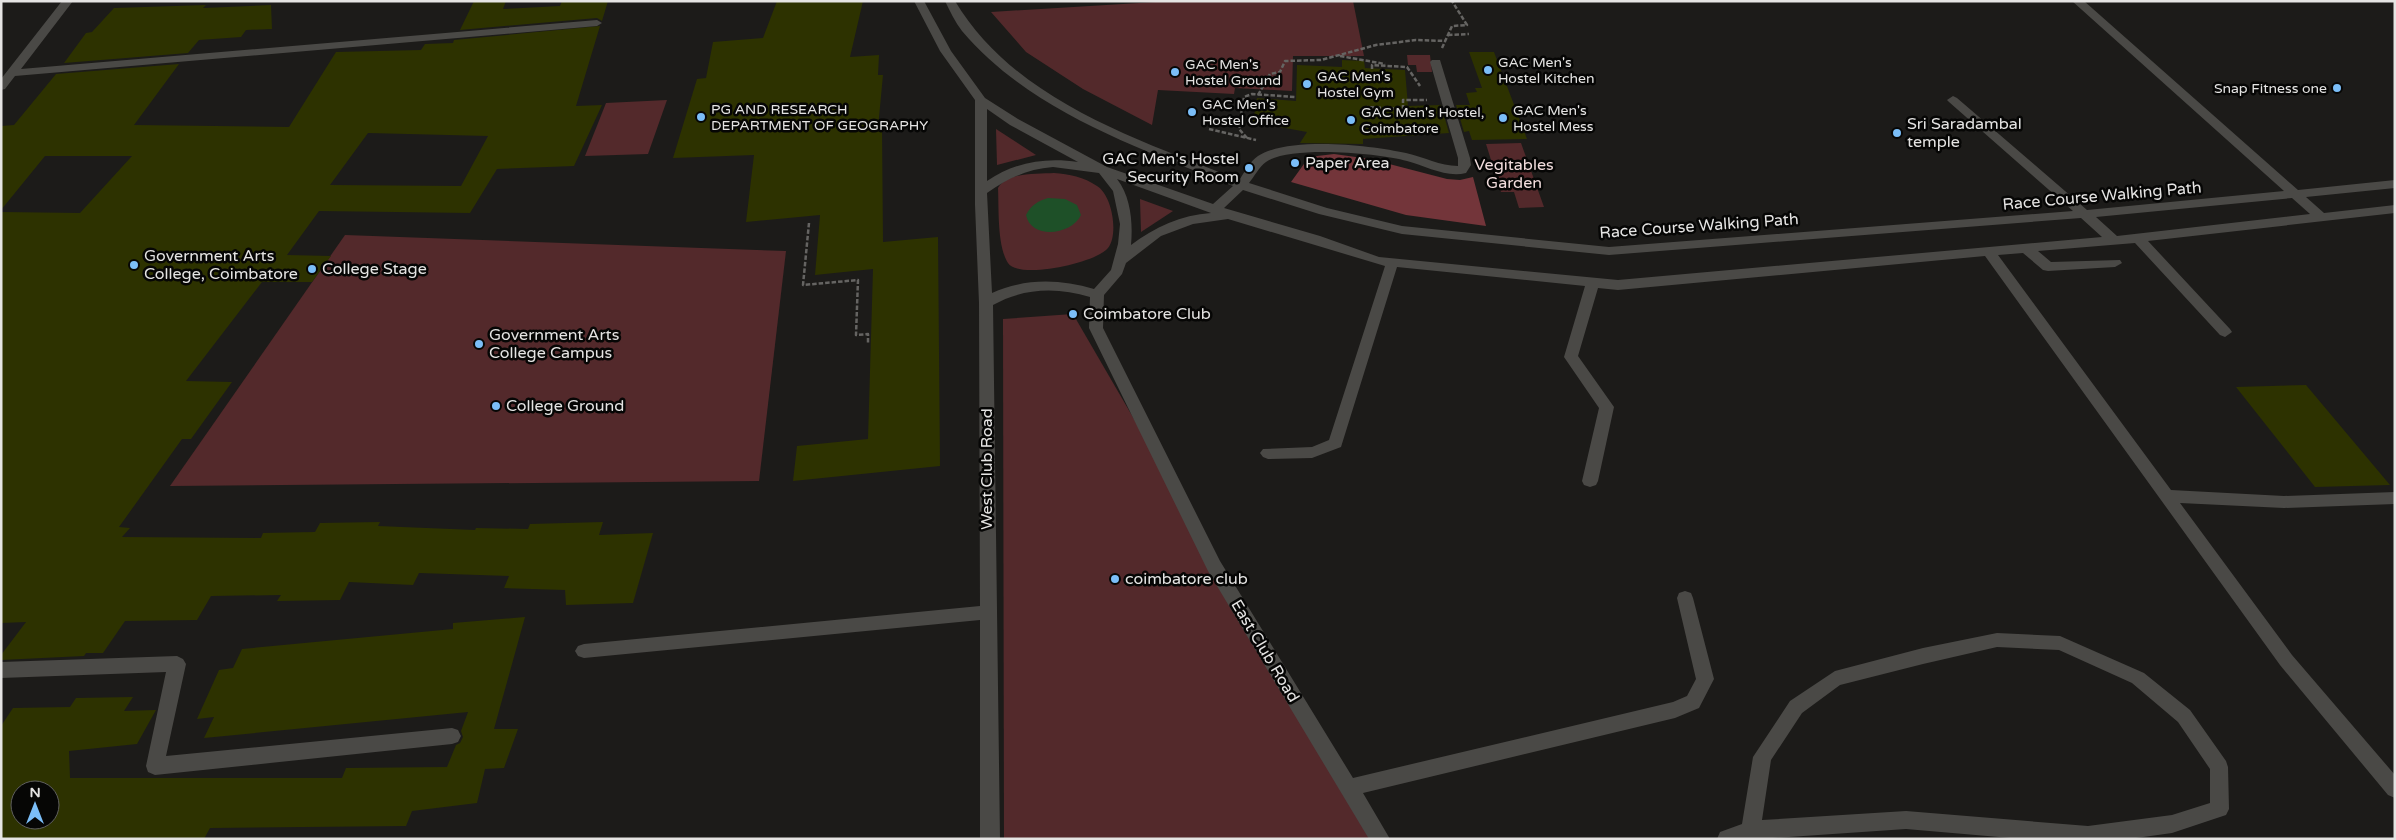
<svg xmlns="http://www.w3.org/2000/svg" width="2396" height="840" font-family="'Varela Round',sans-serif">
<style>
.green{fill:#53292b}
.forest{fill:#73353a}
.water{fill:#1e5028}
.building{fill:#2d3200;fill-rule:evenodd}
.lines{fill:none;stroke-linecap:round;stroke-linejoin:round}
.path{stroke:#656462;stroke-width:2.5;stroke-dasharray:4.5 2;stroke-linecap:butt}
.minor{fill:#4a4946;fill-rule:evenodd}
.poi-dot{fill:#7bbef8;stroke:#060605;stroke-width:2}
.labels{text-anchor:middle;dominant-baseline:central;stroke-width:5;stroke-linejoin:round;paint-order:stroke}
.far-poi-label{font-size:14px;fill:#e5e4e3;stroke:#060605;text-anchor:start}
.poi-label{font-size:16px;fill:#e5e4e3;stroke:#060605;text-anchor:start}
.park-label{font-size:16px;fill:#f2dddd;stroke:#060605}
.street-label{font-size:16px;fill:#e5e4e3;stroke:#060605}
</style>
<rect width="100%" height="100%" fill="#1c1b19"/>
<g class="green">
<polygon points="1172,1 1353,1 1364,56 1293,56 1292,91 1235,88 1234,94 1158,90 1152,125 1083,89 1026,52 991,12"/>
<polygon points="1407,55 1430,55 1432,72 1417,72 1416,65 1408,65"/>
<polygon points="667,100 648,154 585,156 606,103"/>
<polygon points="996,129 1036,155 997,165"/>
<polygon points="1521,143 1544,207 1519,208 1514,192 1501,192 1486,144"/>
<path d="M 1054,173 C 1069,174 1084,177 1097,186 C 1112,195 1119,234 1108,248 C 1096,263 1019,280 1008,263 C 997,246 999,208 998,188 C 1007,172 1038,174 1054,173 Z"/>
<polygon points="1140,199 1173,211 1141,232"/>
<polygon points="345,235 786,251 759,481 170,486"/>
<polygon points="1073,314 1378,839 1004,839 1003,319"/>
</g>
<polygon class="forest" points="1334,154 1370,159 1447,179 1460,180 1473,177 1486,226 1406,215 1291,182 1309,157"/>
<path class="water" d="M 1048,198 L 1065,199 L 1077,205 L 1081,215 C 1072,235 1031,240 1026,215 C 1031,205 1038,201 1048,198 Z"/>
<g class="building">
<polygon points="474,1 506,1 503,9 560,6 562,1 608,1 602,21 597,18 460,30"/>
<polygon points="777,1 863,1 850,57 879,55 878,75 883,75 878,128 882,127 883,242 938,237 940,466 793,481 797,446 868,439 873,269 815,275 820,215 746,222 754,155 673,158 697,79 706,78 713,42 763,38"/>
<polygon points="206,5 203,8 271,5 272,29 246,30 241,37 199,40 188,53 64,63 86,33 92,32 114,8"/>
<path d="M 600,26 L 576,106 L 602,105 L 574,166 L 497,169 L 470,213 L 319,211 L 287,255 L 331,256 L 312,282 L 262,282 L 186,381 L 232,382 L 191,439 L 182,439 L 119,527 L 130,528 L 122,537 L 261,538 L 263,533 L 315,532 L 320,523 L 380,522 L 378,526 L 475,530 L 476,528 L 528,529 L 530,524 L 603,522 L 599,535 L 653,533 L 633,603 L 566,605 L 565,590 L 504,588 L 509,576 L 419,573 L 413,585 L 349,582 L 340,600 L 277,601 L 281,595 L 211,596 L 197,620 L 125,621 L 103,653 L 86,653 L 84,656 L 1,660 L 1,655 L 26,622 L 1,623 L 1,212 L 80,213 L 132,156 L 45,156 L 1,210 L 1,126 L 14,125 L 56,74 L 179,64 L 134,125 L 289,127 L 336,52 L 421,50 L 425,44 L 453,43 L 454,40 ZM 368,133 L 488,136 L 461,186 L 330,185 Z"/>
<polygon points="1469,52 1494,52 1527,139 1472,140 1469,131 1464,132 1456,105 1470,105 1466,93 1477,92 1475,88 1482,88"/>
<polygon points="1342,60 1364,61 1365,68 1405,70 1408,106 1441,105 1449,133 1363,139 1363,144 1300,143 1307,132 1253,122 1257,98 1296,101 1297,65 1342,67"/>
<polygon points="2306,385 2390,485 2315,487 2236,387"/>
<path d="M 525,617 L 494,729 L 518,729 L 504,768 L 485,769 L 477,803 L 412,811 L 406,826 L 210,828 L 204,839 L 1,839 L 1,726 L 13,708 L 70,707 L 76,698 L 133,697 L 124,711 L 156,710 L 137,744 L 69,751 L 70,778 L 342,778 L 346,768 L 447,767 L 456,745 L 460,743 L 463,737 L 461,731 L 468,712 L 204,738 L 214,717 L 197,719 L 219,670 L 233,668 L 242,649 L 453,629 L 453,623 ZM 20,790 L 50,790 L 50,820 L 20,820 Z"/>
</g>
<g class="lines">
<g class="path">
<polyline points="1448,35 1469,34"/>
<polyline points="1442,48 1452,26 1467,25 1452,1"/>
<polyline points="1340,56 1385,64"/>
<polyline points="1372,69 1372,65 1407,67 1420,86"/>
<polyline points="1258,95 1270,74 1280,72 1285,61 1321,60 1376,45 1416,40 1446,41"/>
<polyline points="1468,110 1477,109"/>
<polyline points="1368,117 1367,107 1403,109 1403,100 1427,100"/>
<polyline points="1209,129 1256,140"/>
<polyline points="1247,138 1239,129 1244,97 1252,94 1295,97"/>
<polyline points="809,223 803,285 858,280 856,335 868,334 868,343"/>
</g>
<g class="minor">
<polygon points="62,1 73,1 21,69 597,20 602,23 597,26 15,76 5,89 1,90 1,79"/>
<path d="M 914,1 L 924,1 L 951,51 L 985,98 L 1018,119 L 1107,167 L 1213,204 L 1233,186 C 1137,147 1031,112 962,31 C 955,22 950,11 945,1 L 955,1 C 1015,101 1137,139 1239,180 C 1245,172 1250,161 1258,156 C 1289,136 1371,145 1406,153 C 1424,157 1440,166 1458,166 L 1458,158 L 1430,62 L 1432,60 L 1440,60 L 1470,158 L 1471,165 L 1466,173 C 1446,178 1426,166 1407,161 C 1379,153 1289,145 1266,162 C 1259,167 1254,177 1249,183 L 1327,208 L 1402,226 L 1609,247 L 2073,211 L 1949,102 L 1947,100 L 1953,96 L 1957,98 L 2087,210 L 2284,191 L 2072,1 L 2084,1 L 2298,190 L 2395,180 L 2395,188 L 2306,197 L 2324,213 L 2395,205 L 2395,213 L 2148,241 L 2230,329 L 2232,332 L 2225,337 L 2220,335 L 2135,243 L 2038,251 L 2051,262 L 2120,260 L 2122,263 L 2115,267 L 2048,271 L 2043,270 L 2023,253 L 1998,255 L 2171,490 L 2284,496 L 2395,492 L 2395,504 L 2284,508 L 2180,503 L 2292,655 L 2395,775 L 2395,798 L 2388,795 L 2280,665 L 1985,256 L 1618,290 L 1598,288 L 1578,356 L 1614,407 L 1598,481 L 1596,485 L 1590,487 L 1584,485 L 1582,481 L 1599,408 L 1564,357 L 1585,286 L 1397,267 L 1341,447 L 1312,458 L 1268,459 L 1263,457 L 1260,453 L 1263,449 L 1312,447 L 1329,440 L 1385,266 L 1228,219 L 1193,224 L 1161,236 L 1126,263 L 1122,274 L 1104,295 L 1103,328 L 1220,561 L 1353,778 L 1673,702 L 1687,696 L 1696,679 L 1677,598 L 1679,593 L 1685,591 L 1691,593 L 1693,598 L 1714,679 L 1699,708 L 1675,718 L 1363,793 L 1390,839 L 1369,839 L 1208,571 L 1089,328 L 1090,297 C 1057,287 1023,288 993,305 L 1000,839 L 980,839 L 980,620 L 584,658 L 578,656 L 575,651 L 578,646 L 584,644 L 980,606 L 979,303 L 975,205 L 975,100 L 940,51 ZM 987,109 L 1010,125 L 1078,162 C 1046,157 1015,162 987,181 ZM 1053,167 L 1099,173 L 1113,191 L 1120,224 L 1118,244 L 1111,270 L 1094,289 C 1060,279 1025,278 992,293 L 987,193 C 1008,178 1028,169 1053,167 ZM 1117,179 L 1211,213 C 1181,215 1155,227 1131,245 C 1133,223 1131,197 1117,179 ZM 1243,190 L 1319,214 L 1402,234 L 1609,255 L 2081,218 L 2102,237 L 1618,280 L 1379,257 L 1320,236 L 1224,208 ZM 2292,198 L 2310,214 L 2117,236 L 2096,217 Z"/>
<path d="M 1997,633 L 2060,636 L 2144,673 L 2190,710 L 2226,761 L 2228,767 L 2229,809 L 2226,815 L 2172,833 L 2129,839 L 2022,839 L 1906,829 L 1758,839 L 1717,839 L 1720,832 L 1742,824 L 1753,757 L 1790,701 L 1835,671 L 1923,648 ZM 1997,647 L 2059,650 L 2132,683 L 2178,722 L 2210,769 L 2210,803 L 2172,815 L 2088,826 L 1906,811 L 1762,820 L 1771,760 L 1802,713 L 1840,685 L 1923,664 Z"/>
<polygon points="177,656 183,659 186,664 166,756 452,728 458,730 461,736 458,742 452,744 155,775 148,772 146,766 166,672 1,678 1,662"/>
</g>
</g>
<g class="poi-dot">
<circle cx="1488" cy="70" r="5"/>
<circle cx="1175" cy="72" r="5"/>
<circle cx="1307" cy="84" r="5"/>
<circle cx="2337" cy="88" r="5"/>
<circle cx="1192" cy="112" r="5"/>
<circle cx="701" cy="117" r="5"/>
<circle cx="1503" cy="118" r="5"/>
<circle cx="1351" cy="120" r="5"/>
<circle cx="1897" cy="133" r="5"/>
<circle cx="1295" cy="163" r="5"/>
<circle cx="1249" cy="168" r="5"/>
<circle cx="134" cy="265" r="5"/>
<circle cx="312" cy="269" r="5"/>
<circle cx="1073" cy="314" r="5"/>
<circle cx="479" cy="344" r="5"/>
<circle cx="496" cy="406" r="5"/>
<circle cx="1115" cy="579" r="5"/>
</g>
<g class="labels">
<g class="far-poi-label">
<text x="1498" y="62">GAC Men's<tspan x="1498" dy="16">Hostel Kitchen</tspan></text>
<text x="1185" y="64">GAC Men's<tspan x="1185" dy="16">Hostel Ground</tspan></text>
<text x="1317" y="76">GAC Men's<tspan x="1317" dy="16">Hostel Gym</tspan></text>
<text x="2327" y="88" text-anchor="end">Snap Fitness one</text>
<text x="1202" y="104">GAC Men's<tspan x="1202" dy="16">Hostel Office</tspan></text>
<text x="711" y="109">PG AND RESEARCH<tspan x="711" dy="16">DEPARTMENT OF GEOGRAPHY</tspan></text>
<text x="1513" y="110">GAC Men's<tspan x="1513" dy="16">Hostel Mess</tspan></text>
<text x="1361" y="112">GAC Men's Hostel,<tspan x="1361" dy="16">Coimbatore</tspan></text>
</g>
<g class="poi-label">
<text x="1907" y="124">Sri Saradambal<tspan x="1907" dy="18">temple</tspan></text>
<text x="1239" y="159" text-anchor="end">GAC Men's Hostel<tspan x="1239" dy="18">Security Room</tspan></text>
<text x="1305" y="163">Paper Area</text>
<text x="144" y="256">Government Arts<tspan x="144" dy="18">College, Coimbatore</tspan></text>
<text x="322" y="269">College Stage</text>
<text x="1083" y="314">Coimbatore Club</text>
<text x="489" y="335">Government Arts<tspan x="489" dy="18">College Campus</tspan></text>
<text x="506" y="406">College Ground</text>
<text x="1125" y="579">coimbatore club</text>
</g>
<g class="park-label">
<text x="1514" y="165">Vegitables<tspan x="1514" dy="18">Garden</tspan></text>
</g>
<g class="street-label">
<text transform="translate(2102 196) rotate(-5)">Race Course Walking Path</text>
<text transform="translate(1699 226) rotate(-4)">Race Course Walking Path</text>
<text transform="translate(987 469) rotate(-90)">West Club Road</text>
<text transform="translate(1265 651) rotate(59)">East Club Road</text>
</g>
</g>
<rect width="2396" height="840" fill="none" stroke="#e5e4e3" stroke-width="5"/>
<g transform="translate(35 805)"><circle r="24" fill="#060605" stroke="#5f5f5e"/>
<path d="M0-4L9 19L0 12L-9 19Z" fill="#7bbef8"/>
<text y="-8" font-size="14" font-weight="bold" text-anchor="middle" fill="#e5e4e3">N</text>
</g>
</svg>
